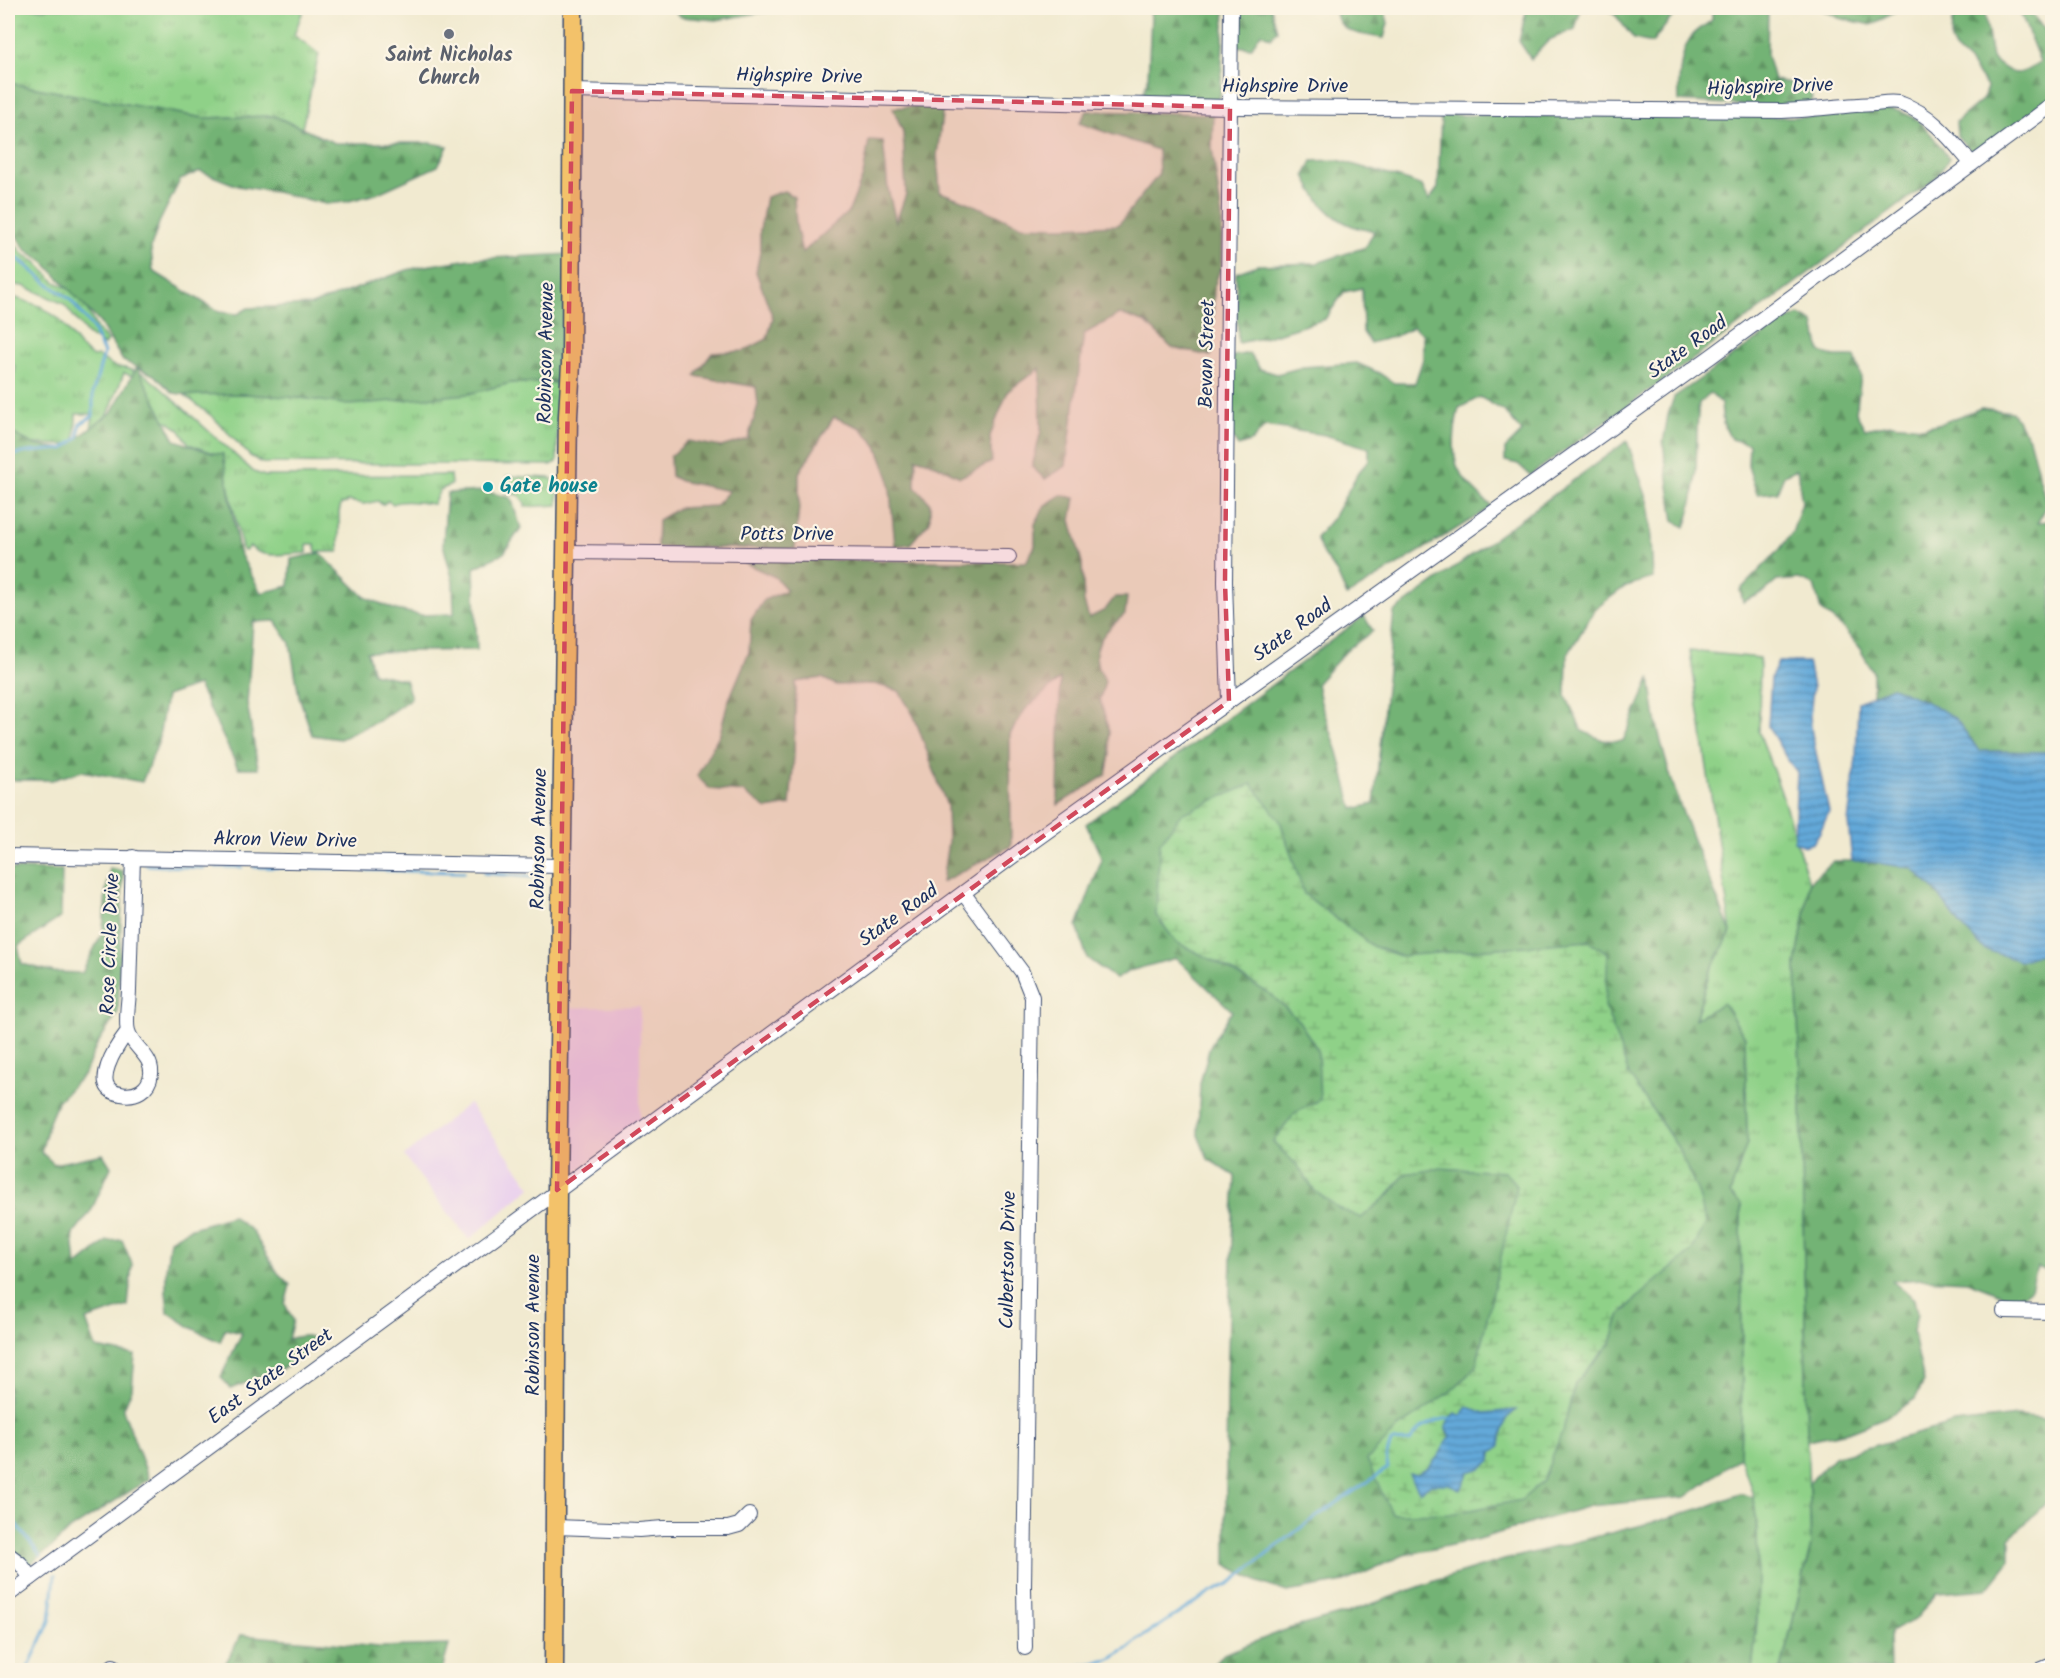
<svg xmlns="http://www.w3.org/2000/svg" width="2060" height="1678" font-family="Kalam,sans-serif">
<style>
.built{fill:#ead1ed}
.grass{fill:url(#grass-tufts);stroke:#558073;stroke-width:1.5}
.forest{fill:url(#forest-firs);stroke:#477169;stroke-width:1.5;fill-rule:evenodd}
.wetland{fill:url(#wetland-marsh);stroke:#558073;stroke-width:1.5}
.water{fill:url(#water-rules);stroke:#3f6c9c;stroke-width:1.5}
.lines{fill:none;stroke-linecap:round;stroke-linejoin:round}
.stream{stroke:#63a9d9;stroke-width:3}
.minor-casing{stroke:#3b4b6f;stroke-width:16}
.major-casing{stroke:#3b4b6f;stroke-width:21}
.minor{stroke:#fff;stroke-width:14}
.major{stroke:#f3c26a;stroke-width:18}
.marked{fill:#d1495b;fill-opacity:0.2;stroke:#d1495b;stroke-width:4.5;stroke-dasharray:12 8;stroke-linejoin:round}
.worship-dot{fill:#6b7280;stroke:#fcf5e5;stroke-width:2}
.culture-dot{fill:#0f9aa8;stroke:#fcf5e5;stroke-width:2}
.labels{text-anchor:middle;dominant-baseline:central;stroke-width:4.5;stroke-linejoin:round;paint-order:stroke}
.worship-label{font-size:20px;font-weight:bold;fill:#5b616d;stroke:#fcf5e5}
.street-label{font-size:20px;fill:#1b2f5e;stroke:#fcf5e5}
.culture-label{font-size:20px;font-weight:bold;fill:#0d838f;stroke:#fcf5e5;text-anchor:start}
</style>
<defs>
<pattern id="grass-tufts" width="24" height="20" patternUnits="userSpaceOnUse" patternTransform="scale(1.5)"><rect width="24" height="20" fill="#8fd188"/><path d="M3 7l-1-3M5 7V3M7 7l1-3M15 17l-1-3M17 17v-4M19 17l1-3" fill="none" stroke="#74aa72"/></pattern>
<pattern id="forest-firs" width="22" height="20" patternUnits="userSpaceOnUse" patternTransform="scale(1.5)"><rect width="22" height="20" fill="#73b374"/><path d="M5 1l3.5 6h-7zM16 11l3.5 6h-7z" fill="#5e9262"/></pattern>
<pattern id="wetland-marsh" width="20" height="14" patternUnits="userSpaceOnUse" patternTransform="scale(1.5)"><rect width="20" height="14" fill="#8fd188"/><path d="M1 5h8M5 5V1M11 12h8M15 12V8" fill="none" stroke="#74aa72"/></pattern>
<pattern id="water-rules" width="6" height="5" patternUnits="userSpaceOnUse" patternTransform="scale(1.5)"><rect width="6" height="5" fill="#63a9d9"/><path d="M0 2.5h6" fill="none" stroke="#518ab3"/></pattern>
</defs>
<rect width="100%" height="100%" fill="#fcf5e5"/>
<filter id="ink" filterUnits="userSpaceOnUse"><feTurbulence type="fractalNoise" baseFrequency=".0167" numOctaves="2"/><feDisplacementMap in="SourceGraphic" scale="12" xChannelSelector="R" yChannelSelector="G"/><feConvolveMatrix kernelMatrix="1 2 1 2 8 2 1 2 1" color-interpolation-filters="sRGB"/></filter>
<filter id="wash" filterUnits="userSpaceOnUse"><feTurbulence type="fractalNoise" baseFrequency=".008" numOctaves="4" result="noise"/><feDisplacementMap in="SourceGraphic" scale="24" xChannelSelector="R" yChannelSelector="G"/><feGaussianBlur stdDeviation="1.35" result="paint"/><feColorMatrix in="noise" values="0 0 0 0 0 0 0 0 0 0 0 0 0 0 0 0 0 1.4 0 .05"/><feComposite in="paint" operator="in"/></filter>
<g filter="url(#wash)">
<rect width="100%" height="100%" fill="#f1ead0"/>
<g class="built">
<polygon points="640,1006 640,1123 562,1183 565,1008"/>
<polygon points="469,1103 531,1187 469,1240 404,1156"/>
</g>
<g class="grass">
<polygon points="8,8 304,8 294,35 319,54 302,128 274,116 204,118 8,83"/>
<polygon points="8,236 23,254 36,262 55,282 79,293 97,329 108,341 104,345 87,334 64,304 24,286 8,284"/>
<path d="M 8,297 L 13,297 L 40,306 L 59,319 L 81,348 L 93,357 L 98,356 L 115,367 L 125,368 L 144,374 L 160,387 L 254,472 L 265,476 L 450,475 L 451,485 L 440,490 L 433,504 C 421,503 403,499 393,504 L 388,501 L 382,505 L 378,501 L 364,504 L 347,501 L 347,503 L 341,504 L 339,512 L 339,552 L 316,552 L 315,544 L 307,544 L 307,553 C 291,553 260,560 250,546 L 245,551 L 242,549 L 222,456 L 189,444 L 178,428 L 165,420 L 154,409 L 135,377 L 124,373 L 109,412 L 93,430 L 91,428 L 93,418 L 91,414 L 76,414 L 75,440 L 68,445 L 8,443 L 8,380 L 10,375 L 14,374 L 16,367 L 11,364 L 12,361 L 8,360 Z"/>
<polygon points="511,383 558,383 557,462 551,465 262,463 250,456 214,418 173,386 468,394"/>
<polygon points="507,476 550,478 558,484 558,505 525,507 525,503 519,495 506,493"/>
<polygon points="1690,651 1760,658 1759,732 1781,792 1809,882 1806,908 1796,965 1801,1094 1807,1440 1811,1545 1781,1670 1752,1670 1757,1622 1757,1530 1754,1497 1740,1457 1742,1379 1741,1205 1730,1194 1747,1143 1745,1037 1723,1004 1695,1020 1710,971 1731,932"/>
</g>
<g class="forest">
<polygon points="673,8 789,8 716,20 681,17"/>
<polygon points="1149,8 1225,8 1220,97 1215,101 1153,99 1143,94 1148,79 1151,16"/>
<polygon points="1236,8 1271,8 1277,30 1271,38 1261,33 1251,48 1236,46"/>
<path d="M 1336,8 L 1384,8 L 1388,23 L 1384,38 C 1364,35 1335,34 1336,8 Z"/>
<polygon points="1527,8 1581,8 1575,29 1549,40 1531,59 1519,41"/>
<polygon points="1606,8 1684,8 1672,17 1652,43 1634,39 1617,17"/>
<path d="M 1712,8 L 1768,8 L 1767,55 L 1774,80 L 1797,84 L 1811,92 L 1812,103 L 1786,108 L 1679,101 C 1678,84 1680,48 1693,35 C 1698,29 1706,25 1712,20 Z"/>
<polygon points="1819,8 1903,8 1871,25 1839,18"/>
<path d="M 1970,8 L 1984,8 L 1992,58 C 2012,76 2018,78 2040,62 L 2019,9 L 2029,11 L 2052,38 L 2052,98 L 2002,134 L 1972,152 L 1957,136 L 1956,122 L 1983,99 L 1987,87 L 1970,63 L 1955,49 L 1951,41 L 1952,21 Z"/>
<polygon points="8,83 204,118 274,116 335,143 431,143 448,146 438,166 376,194 345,202 326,204 276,192 238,186 200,171 180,180 159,223 151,247 153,271 219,312 238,314 248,308 311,305 407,270 425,266 470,259 571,254 569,382 511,383 468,394 350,405 300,398 245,394 190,395 173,393 154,375 138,368 175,440 212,453 223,454 239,552 261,593 289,586 291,559 320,553 365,597 396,610 421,615 454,614 453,581 443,544 447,493 483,491 511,498 521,528 504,553 474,568 477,650 367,652 373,673 405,680 411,698 380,720 340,739 312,735 299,696 290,643 275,621 253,622 247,703 258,768 238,768 198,685 166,696 158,743 142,782 82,771 52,780 8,780 8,431 35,445 63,449 111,413 137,367 123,361 100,323 45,263 25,249 8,222"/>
<polygon points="920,106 943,107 937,155 940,192 967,202 1022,226 1063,227 1118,225 1159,174 1158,150 1079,123 1087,111 1213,114 1212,148 1222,218 1221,266 1214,287 1211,356 1172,348 1146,323 1120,314 1084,334 1066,466 1045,479 1032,467 1041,431 1040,368 1008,391 990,436 992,462 960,477 930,462 916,458 915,486 930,503 930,521 910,544 895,546 889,478 877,446 861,428 834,417 799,473 799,506 795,549 657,547 658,520 679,508 715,506 729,491 680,481 671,476 670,457 688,441 721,447 748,439 758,405 756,387 695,376 712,353 744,351 767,339 773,318 756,272 760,252 760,230 766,197 784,191 794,197 796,225 802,253 849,211 863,176 869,140 883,141 888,189 896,222 906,194 903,132 893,108"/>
<path d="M 1861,108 C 1871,109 1883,109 1894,110 C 1919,114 1935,139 1949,158 L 1937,177 L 1696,357 L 1530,475 L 1518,464 L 1505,461 L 1505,449 L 1522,432 L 1504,411 L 1480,397 L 1459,408 C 1455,423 1451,453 1458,468 C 1465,483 1480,495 1492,507 L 1347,596 L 1337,573 L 1323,554 L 1316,538 L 1333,518 L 1358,473 L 1369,460 L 1369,448 L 1325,435 L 1265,426 L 1252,441 L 1238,446 L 1232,436 L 1233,356 L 1249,353 L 1260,369 L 1277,374 L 1303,367 L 1357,363 L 1379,373 L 1394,383 L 1415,383 L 1423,359 L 1423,334 L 1413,327 L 1396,336 L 1370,343 L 1363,332 L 1362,288 L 1344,292 L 1325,319 L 1267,337 L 1238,343 L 1236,273 L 1257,265 L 1317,263 L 1366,247 L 1374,231 C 1368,230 1361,229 1355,227 C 1331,219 1314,198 1305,175 L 1312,161 L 1338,160 L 1409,181 L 1422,186 L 1429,200 L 1438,188 L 1441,115 L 1812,117 Z"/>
<path d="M 1799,315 L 1814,323 L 1820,352 L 1836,357 L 1855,357 L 1861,376 L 1856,413 L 1865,429 L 1891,424 L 1923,427 L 1942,423 L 1981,408 L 2012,412 L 2029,438 L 2047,506 L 2038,522 L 2052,521 L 2052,752 L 1979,751 L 1956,719 L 1892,687 L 1873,695 L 1873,672 L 1860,649 L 1843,628 L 1821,610 L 1814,585 L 1799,579 L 1777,581 L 1765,591 L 1743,602 L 1740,590 L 1780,549 L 1792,533 L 1802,503 L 1797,469 L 1784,475 L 1777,492 L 1757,494 L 1748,466 L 1749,444 L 1731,439 L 1723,424 L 1721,404 L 1710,393 L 1699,403 C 1694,444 1701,487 1685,527 L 1674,521 L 1663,443 L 1668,415 L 1674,397 L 1783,322 Z"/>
<path d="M 1627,441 L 1649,504 L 1653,578 L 1626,586 L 1595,609 L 1567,656 L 1566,696 L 1582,731 L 1603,740 L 1623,741 L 1650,679 C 1653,695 1654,712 1658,729 C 1673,799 1704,866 1731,932 L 1710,971 L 1695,1019 L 1723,1003 L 1745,1037 L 1747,1143 L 1730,1194 L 1741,1204 L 1742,1379 L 1740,1457 L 1686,1497 L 1590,1506 L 1475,1540 L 1404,1555 L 1344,1582 L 1287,1592 L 1258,1582 L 1226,1564 C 1225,1435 1228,1305 1235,1176 L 1208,1159 L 1198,1135 L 1200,1083 L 1210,1046 L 1232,1011 L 1176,958 L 1129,971 L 1116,979 L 1087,958 L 1077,926 L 1102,859 L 1086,824 L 1364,616 L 1373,631 L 1348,649 L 1317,683 L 1321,703 L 1338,752 L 1353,809 L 1374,804 L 1394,612 ZM 1280,821 L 1304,894 L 1372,946 L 1400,956 L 1589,941 L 1607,953 L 1605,1006 L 1629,1075 L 1678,1148 L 1641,1294 L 1619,1316 L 1611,1343 L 1575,1383 L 1564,1426 L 1398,1428 L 1449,1393 L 1476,1367 L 1518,1186 L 1505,1172 L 1441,1168 L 1404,1174 L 1392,1192 L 1361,1218 L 1315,1191 L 1297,1165 L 1273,1142 L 1295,1113 L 1320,1100 L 1318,1050 L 1299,1021 L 1272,995 L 1218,963 L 1176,942 L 1156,915 L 1160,843 Z"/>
<path d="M 1061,495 L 1075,498 L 1071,520 L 1082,563 L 1084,602 L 1089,618 L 1105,610 L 1115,597 L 1127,597 L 1125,614 C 1111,626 1092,641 1097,663 C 1098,669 1103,675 1105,681 L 1100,699 L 1109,731 L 1110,755 L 1106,775 L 1058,805 L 1060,679 L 1025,710 L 1010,734 L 1011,846 L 942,882 L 948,842 L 947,806 L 914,716 L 899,691 L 874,684 L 836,685 L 822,678 L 796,682 L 794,755 L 790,805 L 767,809 L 743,792 L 710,789 L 697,776 L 720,733 L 728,702 L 749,652 L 751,620 L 764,600 L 787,590 L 775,577 L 736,559 L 1026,562 L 1035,546 L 1035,524 L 1045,505 Z"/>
<polygon points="1834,861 1864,861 1912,868 1936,891 1960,924 1984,949 2046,952 2052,950 2052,1273 2037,1267 2031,1289 2016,1300 1967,1281 1924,1279 1892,1281 1914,1299 1917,1314 1913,1331 1924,1382 1915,1399 1888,1416 1848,1432 1807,1440 1801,1094 1796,964 1806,908 1809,882"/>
<polygon points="110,868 123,871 118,1012 96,1046 85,1073 58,1101 49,1122 41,1152 54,1164 103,1154 111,1167 91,1211 73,1234 76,1266 107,1241 122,1240 132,1264 128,1306 86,1320 96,1348 135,1355 132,1389 123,1410 149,1479 68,1531 53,1546 25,1568 8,1554 8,869 62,870 61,917 18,946 22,964 54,972 82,973 103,931 106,891"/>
<path d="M 232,1216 L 252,1231 L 278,1273 L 290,1285 L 285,1304 L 293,1320 L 288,1339 C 300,1336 310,1332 319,1344 L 288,1366 L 230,1389 L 221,1377 L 242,1333 L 225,1329 L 220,1342 L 190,1327 L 168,1312 L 166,1291 L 166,1270 L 170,1240 L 189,1229 Z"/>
<polygon points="2017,1416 2052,1420 2052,1503 2045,1504 2010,1538 2010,1560 1987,1589 1937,1593 1915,1620 1889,1632 1890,1670 1781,1670 1811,1545 1809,1483 1834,1457 1955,1423"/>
<path d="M 1740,1494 L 1754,1497 C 1760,1554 1759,1613 1752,1670 L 1208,1670 L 1224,1654 L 1288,1629 L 1347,1613 L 1438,1580 L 1504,1560 L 1658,1521 L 1711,1505 Z"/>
<polygon points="241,1635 379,1647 449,1645 442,1670 222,1670"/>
</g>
<polygon class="wetland" points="1252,784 1280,821 1304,894 1372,946 1400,956 1589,941 1608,953 1605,1006 1629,1075 1678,1148 1698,1192 1706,1223 1692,1251 1641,1294 1619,1316 1611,1343 1575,1383 1564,1426 1543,1481 1521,1500 1455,1513 1392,1514 1367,1460 1398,1428 1449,1393 1476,1367 1517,1186 1505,1172 1441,1168 1405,1174 1387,1196 1361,1218 1340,1209 1315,1191 1297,1165 1273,1142 1295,1113 1320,1100 1318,1050 1299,1021 1272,995 1218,963 1176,942 1156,915 1160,843 1181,814"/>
<g class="water">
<polygon points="1778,662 1808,662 1813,687 1810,716 1812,734 1829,812 1820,832 1813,843 1804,846 1794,841 1797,772 1787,759 1768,726 1771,678"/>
<polygon points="1892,687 1935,706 1956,719 1979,751 2052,752 2052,950 2020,961 1984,949 1960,924 1936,891 1912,868 1864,861 1852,861 1848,822 1856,758 1858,702"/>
<path d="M 1468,1407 L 1485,1413 L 1516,1410 L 1506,1419 C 1506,1429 1500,1436 1500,1446 L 1492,1452 L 1491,1461 L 1481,1468 L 1468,1472 L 1465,1482 L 1460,1489 L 1449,1484 L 1431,1484 L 1420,1492 L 1409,1474 L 1417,1474 L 1429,1468 C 1433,1461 1439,1457 1442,1450 C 1445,1444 1446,1441 1451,1436 L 1446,1428 L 1451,1418 L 1456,1413 L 1461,1416 Z"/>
</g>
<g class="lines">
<g class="stream">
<polyline points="8,250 48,284 70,299 92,327 104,353 93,392 93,416 80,424 78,438 63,449 28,452 8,456"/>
<polyline points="146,865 204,868"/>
<polyline points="216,867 242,867"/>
<polyline points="254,867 352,869"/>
<polyline points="363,870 464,872"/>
<polyline points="484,873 543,878"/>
<polyline points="139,915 139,894"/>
<polyline points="8,1516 12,1519 41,1556"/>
<polyline points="27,1670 50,1621 55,1575"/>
<path d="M 1059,1670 L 1109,1660 L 1129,1648 L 1139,1639 L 1210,1593 L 1229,1584 L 1303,1526 L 1388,1468 L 1386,1458 L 1391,1442 L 1410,1441 C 1420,1425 1433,1420 1451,1418"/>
</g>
</g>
</g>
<g filter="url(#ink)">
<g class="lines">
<g class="minor-casing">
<g id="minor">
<path d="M 572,91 L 1230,107 L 1782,111 C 1813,110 1844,105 1875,104 C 1884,103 1894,101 1902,104 C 1932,114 1953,142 1972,164"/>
<polyline points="566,552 1009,557"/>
<polyline points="1229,701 1225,582 1231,8"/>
<polyline points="8,856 562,866"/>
<polyline points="964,894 1022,972 1032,997 1024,1587 1025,1648"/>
<path d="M 128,1031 C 118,1044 87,1089 121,1094 C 135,1097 149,1090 151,1074 C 153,1056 132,1047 128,1031 C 125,1021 129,1000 129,990 C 130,946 132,901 133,857"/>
<polyline points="2004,1311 2052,1312"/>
<polyline points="555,1527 639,1530 663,1528 728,1528 739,1525 749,1515"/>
<polyline points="8,1554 20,1563 31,1578"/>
<polyline points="8,1595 1035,840 1710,357 2052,105"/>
<polyline points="113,1670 113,1666"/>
<polyline points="2040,1670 2052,1665"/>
</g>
</g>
<g class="major-casing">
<polyline id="major" points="554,1670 557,1190 568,416 571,364 573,8"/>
</g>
<use href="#minor" class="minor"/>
<use href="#major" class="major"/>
</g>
</g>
<path class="marked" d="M 572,91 L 1230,107 L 1225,582 L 1229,701 L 557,1190 Z"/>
<circle class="worship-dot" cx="449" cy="34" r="6"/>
<circle class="culture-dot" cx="488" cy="487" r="6"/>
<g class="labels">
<g class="worship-label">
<text x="449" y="56">Saint Nicholas<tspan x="449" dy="23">Church</tspan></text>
</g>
<g class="street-label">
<text transform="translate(799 77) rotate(1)">Highspire Drive</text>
<text x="1285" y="87">Highspire Drive</text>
<text transform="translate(1770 88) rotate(-2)">Highspire Drive</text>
<text transform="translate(1688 348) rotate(-36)">State Road</text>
<text transform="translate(547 353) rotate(-89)">Robinson Avenue</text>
<text transform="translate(1208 354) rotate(-89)">Bevan Street</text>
<text x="787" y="535">Potts Drive</text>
<text transform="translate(1293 631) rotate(-36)">State Road</text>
<text transform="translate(540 839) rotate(-89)">Robinson Avenue</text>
<text transform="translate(285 841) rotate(1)">Akron View Drive</text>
<text transform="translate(899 916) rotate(-36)">State Road</text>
<text transform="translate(111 944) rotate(-88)">Rose Circle Drive</text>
<text transform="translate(1009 1260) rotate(-89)">Culbertson Drive</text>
<text transform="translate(534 1325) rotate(-90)">Robinson Avenue</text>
<text transform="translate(271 1377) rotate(-36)">East State Street</text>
</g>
<g class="culture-label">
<text x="500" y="487">Gate house</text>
</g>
</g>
<rect width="2060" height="1678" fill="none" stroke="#fcf5e5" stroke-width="30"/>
</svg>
